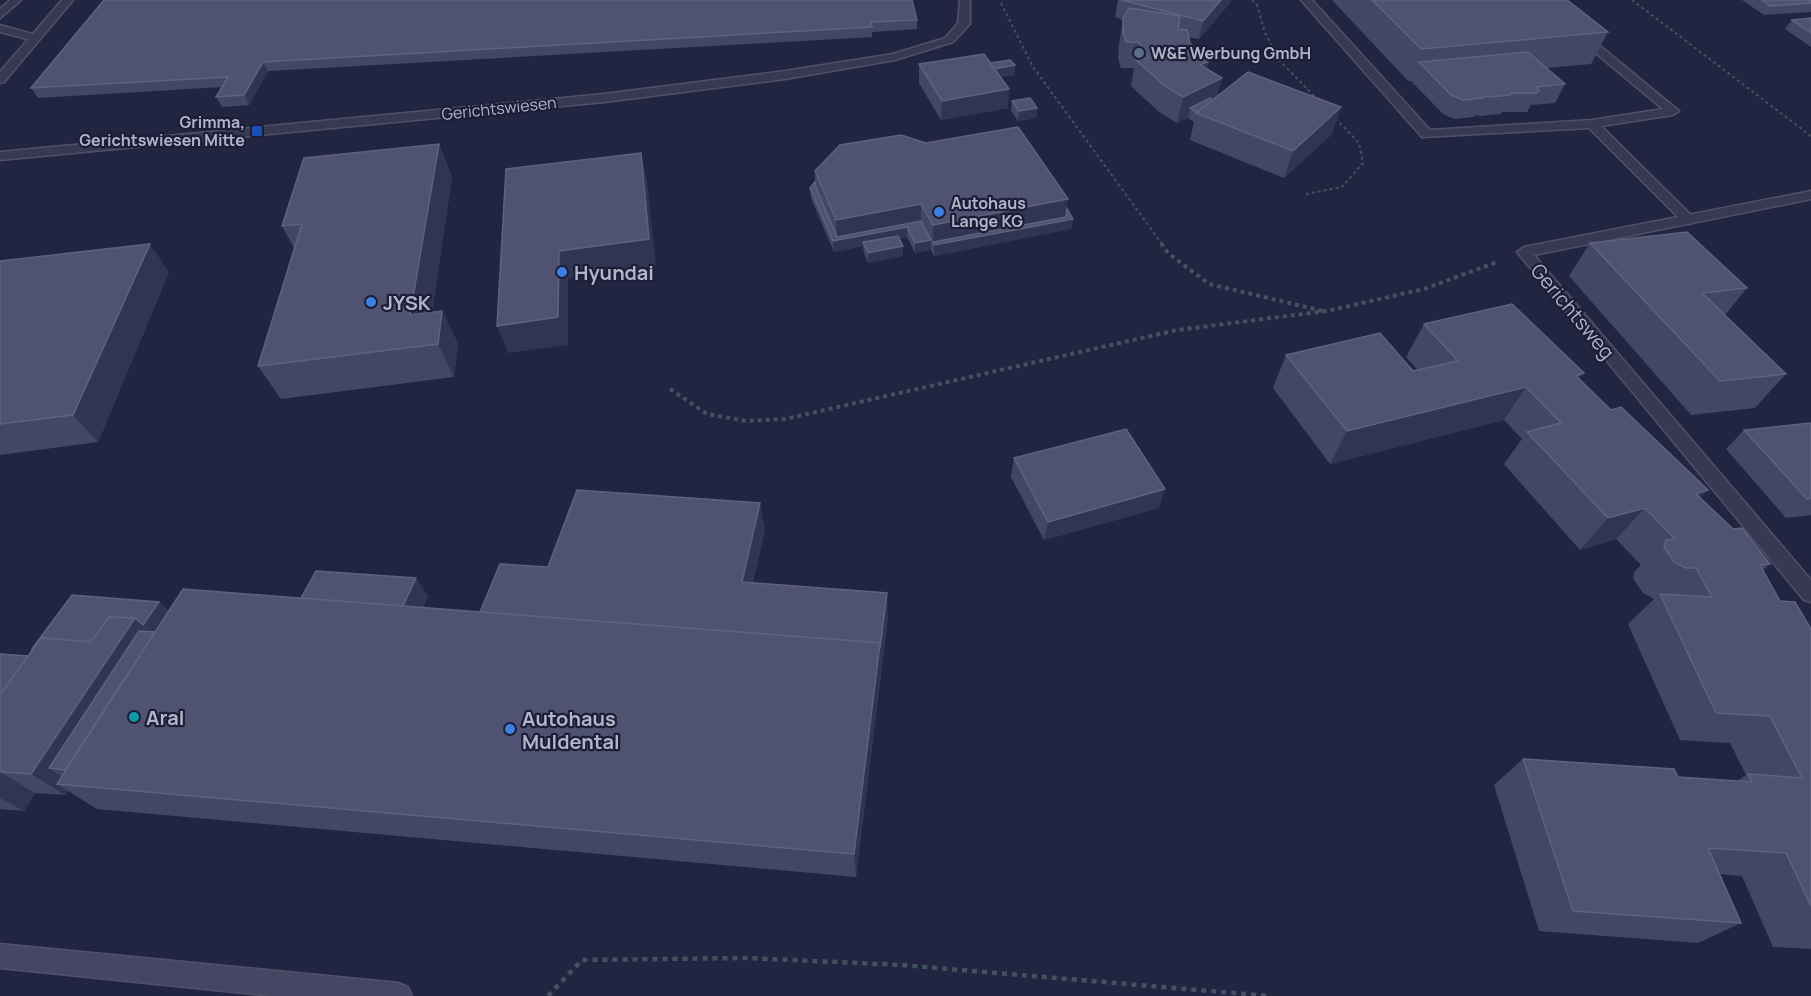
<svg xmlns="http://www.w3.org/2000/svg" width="1811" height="996" font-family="Manrope,sans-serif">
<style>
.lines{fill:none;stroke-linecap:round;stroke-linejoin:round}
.lane-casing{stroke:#4e5168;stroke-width:3}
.street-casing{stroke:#4e5168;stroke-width:3}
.secondary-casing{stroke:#4e5168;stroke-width:3}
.path-far2{stroke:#42525f;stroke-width:2;stroke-dasharray:3 3;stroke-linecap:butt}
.path-far1{stroke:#42525f;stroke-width:4;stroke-dasharray:4 4;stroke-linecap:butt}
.path{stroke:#42525f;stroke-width:4.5;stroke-dasharray:5 5;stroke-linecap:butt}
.lane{fill:#363951;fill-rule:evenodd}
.street{fill:#363951;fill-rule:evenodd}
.secondary{fill:#444664;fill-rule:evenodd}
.wall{fill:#434767}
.shaded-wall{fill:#313553}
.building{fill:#4f5371;stroke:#5f627f;stroke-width:1.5}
.service-dot{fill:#5c6f8a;stroke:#1b1e36;stroke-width:2}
.transit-dot{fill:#1a4fb4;stroke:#1b1e36;stroke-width:2}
.shop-dot{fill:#3f7fe0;stroke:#1b1e36;stroke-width:2}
.culture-dot{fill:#0f9aa8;stroke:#1b1e36;stroke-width:2}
.labels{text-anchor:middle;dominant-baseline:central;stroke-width:4.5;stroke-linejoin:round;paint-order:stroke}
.far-poi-label{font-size:16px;font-weight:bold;fill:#b3b4cb;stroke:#1b1e36;text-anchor:start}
.far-street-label{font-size:16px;fill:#b3b4cb;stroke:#1b1e36}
.poi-label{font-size:20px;font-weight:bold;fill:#b3b4cb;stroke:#1b1e36;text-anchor:start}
.street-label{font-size:20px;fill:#b3b4cb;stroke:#1b1e36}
</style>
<rect width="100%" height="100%" fill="#222541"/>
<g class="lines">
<g class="lane-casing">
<g id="lane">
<polygon points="10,0 21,0 0,18 0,9"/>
<polygon points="1301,0 1312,0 1430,130 1592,120 1663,109 1574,35 1576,33 1584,33 1679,111 1673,115 1601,126 1696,220 1689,224 1684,223 1589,128 1422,137"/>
<polygon points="0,25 39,36 41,38 35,41 0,32"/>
</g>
</g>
<g class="street-casing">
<g id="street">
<polygon points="62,0 73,0 4,82 0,83 0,72"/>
<polygon points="960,0 970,0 970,24 953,42 895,60 785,79 604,102 0,160 0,152 604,94 785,71 893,54 945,38 958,23"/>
<polygon points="1811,191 1811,199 1534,255 1811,580 1811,602 1804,600 1517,252 1524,247"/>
</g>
</g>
<g class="secondary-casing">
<polygon id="secondary" points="0,944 399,983 408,987 412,996 274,996 0,968"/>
</g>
<g class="path-far2">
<polyline points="1252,0 1257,5 1265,33 1280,61 1318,100"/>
<polyline points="1632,0 1811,136"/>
<polyline points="1001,3 1033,67 1162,244"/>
<polyline points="1306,194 1342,187 1363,163 1359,143 1334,117"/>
</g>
<g class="path-far1">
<polyline points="1161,243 1168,253 1209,284 1323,311"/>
<polyline points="670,389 707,414 746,421 785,419 1177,330 1327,311 1424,289 1497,262"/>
</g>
<polyline class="path" points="548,996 582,960 747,958 902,965 1269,996"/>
<use href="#lane" class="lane"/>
<use href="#street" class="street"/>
<use href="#secondary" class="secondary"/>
</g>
<g class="wall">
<polygon points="104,0 917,20 917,29 872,32 872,37 268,71 249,105 222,107 216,97 222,87 38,98 31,88"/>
<polygon points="1118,0 1231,0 1230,3 1199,39 1188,37 1190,43 1208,62 1207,69 1222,78 1217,96 1332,134 1284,178 1190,140 1194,122 1188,118 1177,123 1159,112 1131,86 1134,68 1121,68 1118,58 1119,45 1123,20 1115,17"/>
<polygon points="1332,0 1567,0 1608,32 1591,64 1546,68 1565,84 1555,103 1531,105 1527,112 1502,112 1500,114 1481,116 1475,115 1474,117 1454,119 1443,114 1411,81 1408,81"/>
<polygon points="1742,0 1811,0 1811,12 1764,15"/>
<polygon points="1811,18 1811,47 1785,29 1792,20"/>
<polygon points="990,63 1015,65 1014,75 1000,77 1008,108 941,120 919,83 919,64"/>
<polygon points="1012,101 1037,108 1036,118 1018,121 1011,111"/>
<polygon points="439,144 452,177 432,312 442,311 458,344 454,377 281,399 258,366 294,248 282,226"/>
<polygon points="815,171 1067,209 1073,219 1071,229 934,256 931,250 915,253 907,237 899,239 903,246 903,256 868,263 864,253 863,246 834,252 811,198 810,188 815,182"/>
<polygon points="1590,243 1747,288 1725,315 1786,374 1755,408 1691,415 1569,276"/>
<polygon points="0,261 169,272 98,442 0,455"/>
<polygon points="1424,324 1580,379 1700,498 1770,564 1763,570 1780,601 1811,629 1811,949 1773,947 1742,876 1719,874 1741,923 1698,943 1539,931 1494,785 1523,759 1678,777 1737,781 1746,775 1730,743 1680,740 1628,624 1654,599 1643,593 1633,578 1635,571 1641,565 1616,539 1580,550 1504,464 1522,439 1504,420 1330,464 1273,388 1286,355 1413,371 1418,370 1406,357"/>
<polygon points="1811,424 1811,515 1786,518 1726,449 1744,430"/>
<polygon points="1014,458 1159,508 1044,540 1011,477"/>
<polygon points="765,529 753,582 888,617 856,877 97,809 68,791 65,795 35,793 24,811 0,809 0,654 28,656 33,650 159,602 169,611 301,598 428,596 423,608 480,612 548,567"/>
</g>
<g class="shaded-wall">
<polygon points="1221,0 1231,0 1230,3 1199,39 1203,21"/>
<polygon points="263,62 268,71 249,105 244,95"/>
<polygon points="1208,62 1202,88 1222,78 1215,104 1190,108 1188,118 1177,123 1183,97 1200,65"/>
<polygon points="1015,65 1014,75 993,78 994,69"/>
<polygon points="1009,89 1008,108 941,120 942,101"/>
<polygon points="1341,107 1332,134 1284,178 1293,151"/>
<polygon points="1037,108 1036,118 1018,121 1019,111"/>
<polygon points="439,144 452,177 427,345 410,315"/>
<polygon points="641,153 647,180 656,266 568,278 568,345 508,353 497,326"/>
<polygon points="1068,199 1065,220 1073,219 1071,229 934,256 934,245 933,242 933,225"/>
<polygon points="921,204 921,231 907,227 907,237 865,246 863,242 863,246 834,252 833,241 837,241 836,220"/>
<polygon points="931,240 931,250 915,253 915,243"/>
<polygon points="150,244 169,272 98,442 73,415"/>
<polygon points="903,246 903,256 868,263 868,253"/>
<polygon points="442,311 458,344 454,377 438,344"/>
<polygon points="1584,373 1560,406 1576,376"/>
<polygon points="1526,387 1504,420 1330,464 1347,431"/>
<polygon points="1165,489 1159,508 1044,540 1048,522"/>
<polygon points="1708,490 1677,522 1696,494"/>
<polygon points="760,503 765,529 747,607 742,582"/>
<polygon points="1645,508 1616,539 1580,550 1608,518"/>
<polygon points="416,578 428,596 411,635 398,618"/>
<polygon points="887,593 888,617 856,877 854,854"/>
<polygon points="159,602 177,619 162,643 143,625"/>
<polygon points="135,618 162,643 49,768 72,784 57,784 68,791 65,795 31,774"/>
<polygon points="0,772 35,793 24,811 0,798"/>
</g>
<g class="building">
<polygon points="104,0 912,0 917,20 871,22 872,27 263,62 244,95 216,97 228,77 31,88"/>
<polygon points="1121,0 1221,0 1203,21"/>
<polygon points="1372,0 1567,0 1608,32 1421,49"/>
<polygon points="1762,0 1811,0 1811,3 1770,6"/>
<polygon points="1129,8 1180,16 1178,29 1187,30 1190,43 1208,62 1200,65 1222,78 1183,97 1165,86 1136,60 1149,58 1139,42 1126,42 1123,32 1123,19"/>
<polygon points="1811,18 1811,33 1792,20"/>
<polygon points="1528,52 1565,84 1536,87 1539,90 1537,93 1511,93 1510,95 1490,97 1484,96 1483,98 1463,100 1451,95 1419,62"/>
<polygon points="984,54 1009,89 942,101 919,64"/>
<polygon points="1010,60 1015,65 994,69 990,63"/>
<polygon points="1248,72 1341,107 1293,151 1196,113"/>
<polygon points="1030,98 1037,108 1019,111 1012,101"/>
<polygon points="1210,98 1213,100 1197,112 1190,108"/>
<polygon points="1018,127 1068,199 933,225 921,204 836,220 815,171 840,145 901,135 926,143"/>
<polygon points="439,144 410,315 442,311 438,344 258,366 302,224 282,226 304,158"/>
<polygon points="641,153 649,239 559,251 558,317 497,326 506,169"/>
<polygon points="815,182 816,188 837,237 921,221 931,240 915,243 907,227 833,241 810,188"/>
<polygon points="1067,209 1073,219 934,245 933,242 1066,217"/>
<polygon points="1687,232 1747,288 1702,293 1786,374 1720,381 1590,243"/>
<polygon points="898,236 903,246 868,253 863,242"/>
<polygon points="150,244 73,415 0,424 0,261"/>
<polygon points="1512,304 1584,373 1576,376 1611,410 1621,407 1708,490 1696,494 1733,529 1742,528 1770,564 1760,565 1780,601 1795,602 1811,629 1811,906 1786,853 1708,848 1741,923 1573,911 1523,759 1674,769 1678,777 1752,782 1748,774 1802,778 1770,716 1716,713 1660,594 1712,597 1696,568 1686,568 1674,562 1664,547 1666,540 1675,539 1645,508 1608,518 1527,432 1561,423 1526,387 1347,431 1286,355 1380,333 1413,371 1458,361 1424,324"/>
<polygon points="1810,423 1811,424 1811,498 1807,499 1744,430"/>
<polygon points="1126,429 1165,489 1048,522 1014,458"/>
<polygon points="577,490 760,503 742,582 887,593 880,648 880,643 480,612 500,564 548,567"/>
<polygon points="316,571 416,578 403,606 301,598"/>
<polygon points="183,589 880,643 854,854 57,784"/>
<polygon points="72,595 159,602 143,625 135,618 109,617 91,642 41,638 33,650 32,649"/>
<polygon points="109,617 135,618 31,774 0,772 0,695 41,638 91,642"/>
<polygon points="139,631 155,632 65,770 49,768"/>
<polygon points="0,654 28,656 0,695"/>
</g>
<circle class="service-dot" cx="1139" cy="53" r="6"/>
<rect class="transit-dot" x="251" y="125" width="12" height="12" rx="3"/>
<g class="shop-dot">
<circle cx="939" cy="212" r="6"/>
<circle cx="562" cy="272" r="6"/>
<circle cx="371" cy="302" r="6"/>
<circle cx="510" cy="729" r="6"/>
</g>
<circle class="culture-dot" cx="134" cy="717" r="6"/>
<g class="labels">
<g class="far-poi-label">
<text x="1151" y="53">W&amp;E Werbung GmbH</text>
<text x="245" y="122" text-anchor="end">Grimma,<tspan x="245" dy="18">Gerichtswiesen Mitte</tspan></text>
<text x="951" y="203">Autohaus<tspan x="951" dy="18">Lange KG</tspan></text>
</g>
<g class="far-street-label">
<text transform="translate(499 108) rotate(-6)">Gerichtswiesen</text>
</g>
<g class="poi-label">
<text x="574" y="272">Hyundai</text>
<text x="383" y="302">JYSK</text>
<text x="146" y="717">Aral</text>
<text x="522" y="718">Autohaus<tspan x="522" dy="23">Muldental</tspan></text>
</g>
<g class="street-label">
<text transform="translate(1573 311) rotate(50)">Gerichtsweg</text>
</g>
</g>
</svg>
